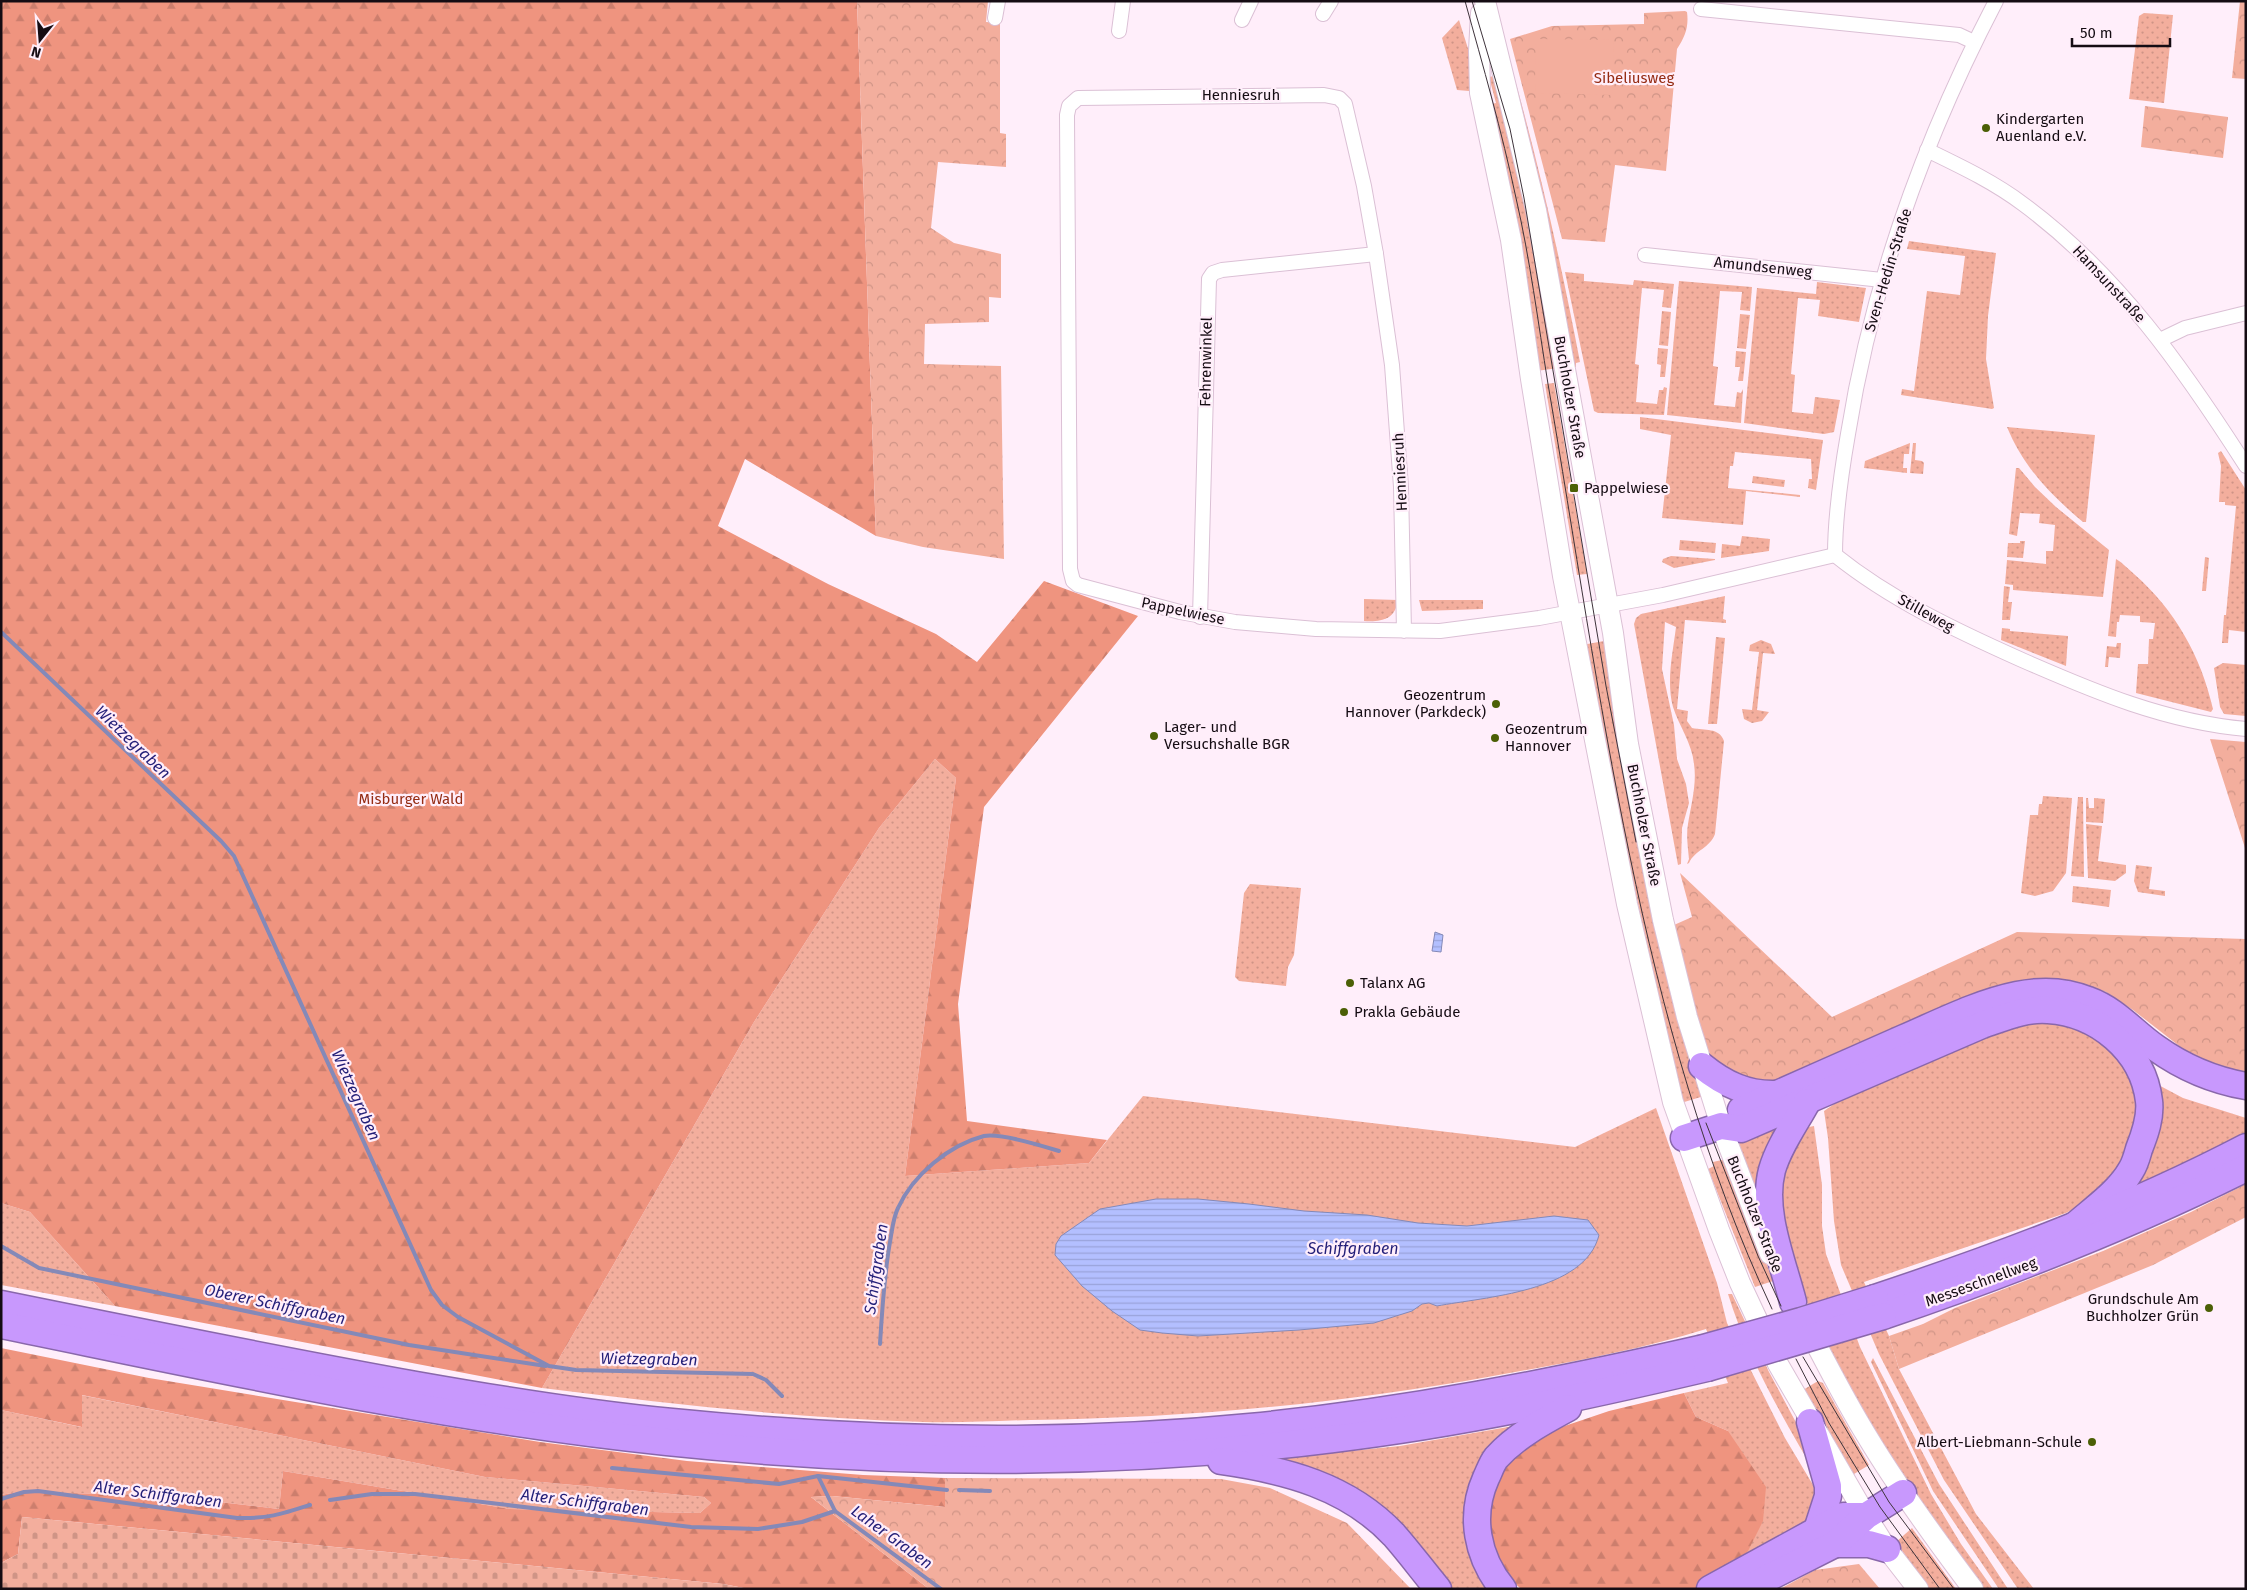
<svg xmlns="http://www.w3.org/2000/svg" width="2247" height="1590" font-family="'Fira Sans',sans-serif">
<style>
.grass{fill:url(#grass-dots)}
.forest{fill:url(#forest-firs)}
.cemetery{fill:url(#cemetery-stones)}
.park{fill:url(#park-crowns)}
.pitch{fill:#f3ae9d}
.water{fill:url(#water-rules);stroke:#8489b8}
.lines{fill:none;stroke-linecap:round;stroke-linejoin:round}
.stream{stroke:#8489b8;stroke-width:4}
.street-casing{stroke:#dbc0d5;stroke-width:16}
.secondary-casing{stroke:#dbc0d5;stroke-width:22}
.highway-casing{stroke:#8967ab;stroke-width:29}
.street{stroke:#fff;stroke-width:14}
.secondary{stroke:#fff;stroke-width:20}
.highway{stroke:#c898fd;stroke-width:26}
.tram{stroke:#3e333b;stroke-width:1}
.highway-bridge-casing{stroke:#8967ab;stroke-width:29;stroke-linecap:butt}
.highway-bridge{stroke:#c898fd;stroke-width:26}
.poi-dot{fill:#4b5f05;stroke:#ffeefa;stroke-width:2}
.labels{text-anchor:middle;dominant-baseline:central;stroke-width:4.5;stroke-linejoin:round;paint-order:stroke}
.park-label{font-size:15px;fill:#952c14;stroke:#ffeefa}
.street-label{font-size:15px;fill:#150c13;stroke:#ffeefa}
.poi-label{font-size:15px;fill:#150c13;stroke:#ffeefa;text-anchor:start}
.water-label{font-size:16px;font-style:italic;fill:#231f78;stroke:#ffeefa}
</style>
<defs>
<pattern id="grass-dots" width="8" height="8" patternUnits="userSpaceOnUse" patternTransform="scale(1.25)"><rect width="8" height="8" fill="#f3ae9d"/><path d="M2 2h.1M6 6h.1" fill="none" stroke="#cf9486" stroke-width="1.8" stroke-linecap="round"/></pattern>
<pattern id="forest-firs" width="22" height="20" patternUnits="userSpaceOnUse" patternTransform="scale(1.25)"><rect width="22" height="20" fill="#ef947f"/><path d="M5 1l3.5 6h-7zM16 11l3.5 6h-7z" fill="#cc7e6d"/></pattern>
<pattern id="cemetery-stones" width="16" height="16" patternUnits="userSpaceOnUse" patternTransform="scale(1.25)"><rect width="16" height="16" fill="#f3ae9d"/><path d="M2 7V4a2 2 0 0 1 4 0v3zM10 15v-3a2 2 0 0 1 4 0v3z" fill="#cf9486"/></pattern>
<pattern id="park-crowns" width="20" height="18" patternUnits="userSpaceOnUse" patternTransform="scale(1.25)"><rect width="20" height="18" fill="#f3ae9d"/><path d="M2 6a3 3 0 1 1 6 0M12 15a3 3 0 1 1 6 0" fill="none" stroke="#cf9486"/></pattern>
<pattern id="water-rules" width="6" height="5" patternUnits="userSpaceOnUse" patternTransform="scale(1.25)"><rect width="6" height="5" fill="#b3bfff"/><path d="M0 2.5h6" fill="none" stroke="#99a3da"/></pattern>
</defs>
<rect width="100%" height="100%" fill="#ffeefa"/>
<g class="grass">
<polygon points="2144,13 2173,15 2164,103 2129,99 2139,16"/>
<polygon points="1459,20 1470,55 1471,89 1469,91 1457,90 1442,38"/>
<path d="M 1502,35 C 1534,142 1559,252 1580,362 L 1576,363 L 1576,367 L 1573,367 Z"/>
<polygon points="1499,75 1559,368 1536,371 1488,105 1496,103 1489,77"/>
<polygon points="1909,241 1996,253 1988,316 1986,359 1994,408 1992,409 1901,395 1902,389 1914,391 1927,291 1960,295 1965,256 1907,249"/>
<polygon points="1565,272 1584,274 1584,281 1633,285 1634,280 1674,284 1671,308 1662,307 1664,290 1642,288 1635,364 1639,365 1636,402 1657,404 1659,390 1663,390 1664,387 1667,388 1664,415 1598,413 1594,411"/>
<polygon points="1679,281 1752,287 1750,311 1740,310 1742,292 1720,291 1713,366 1718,367 1714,405 1735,407 1737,392 1741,393 1743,389 1741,423 1667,415"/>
<polygon points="1817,282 1866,288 1859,322 1818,316 1820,300 1798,298 1791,374 1795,375 1792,412 1813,414 1815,397 1840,400 1834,432 1824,434 1744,423 1757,288 1816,294"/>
<polygon points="1662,311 1671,312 1668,346 1659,345"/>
<polygon points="1740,314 1750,315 1746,349 1737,348"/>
<polygon points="1658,348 1668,349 1665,377 1660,377 1661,365 1657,364"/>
<polygon points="1736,351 1746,352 1743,381 1738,381 1740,367 1735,367"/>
<polygon points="1554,383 1587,574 1577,575 1545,384"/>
<polygon points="1640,417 1823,440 1816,490 1808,488 1809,479 1812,479 1811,459 1735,452 1733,466 1730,466 1728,488 1800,495 1800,497 1746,491 1743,525 1662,518 1671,435 1640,429"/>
<path d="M 2007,427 L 2095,435 L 2086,522 L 2083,522 L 2077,517 C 2047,491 2022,464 2007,427 Z"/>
<polygon points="1910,443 1909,454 1904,454 1903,468 1907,468 1907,473 1864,468 1865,461"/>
<polygon points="1913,443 1916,443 1915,460 1922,461 1924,463 1923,474 1910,473"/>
<polygon points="2221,451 2246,490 2246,632 2229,630 2228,643 2222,643 2224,615 2226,615 2236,506 2225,505 2225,502 2219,502 2221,466 2218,453"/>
<polygon points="2016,468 2019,468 2035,487 2056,507 2109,550 2103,597 2013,590 2013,585 2005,584 2007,560 2046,564 2046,551 2053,551 2055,525 2039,523 2040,514 2020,513 2017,536 2009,534"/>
<polygon points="1753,476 1785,480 1784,487 1752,483"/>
<polygon points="1742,536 1770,539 1769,551 1721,558 1722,544 1740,546"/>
<polygon points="1680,540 1716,543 1715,553 1679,550"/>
<polygon points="2020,541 2025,541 2023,558 2007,557 2008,543 2020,543"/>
<polygon points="1671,556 1715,559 1715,560 1674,568 1662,562 1663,559"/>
<polygon points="2205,557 2209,558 2206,591 2202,591"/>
<path d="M 2116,559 C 2123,563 2128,569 2134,574 C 2175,610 2201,656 2213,709 L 2211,712 L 2136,693 L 2138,664 L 2148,664 L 2149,639 L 2153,639 L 2155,623 L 2140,622 L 2140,616 L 2120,615 L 2119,622 L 2117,622 L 2116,637 L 2108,636 Z"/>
<polygon points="2004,586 2010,587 2008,602 2012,602 2010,620 2002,620"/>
<path d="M 1725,596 L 1723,619 L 1726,620 L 1726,623 L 1685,620 L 1677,709 L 1688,711 L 1687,721 L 1692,728 C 1705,731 1719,727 1724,741 L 1715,834 C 1710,848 1695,850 1689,863 L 1687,864 L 1689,859 C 1688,848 1686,835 1688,824 C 1691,805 1697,784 1694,764 C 1692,743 1679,726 1673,707 C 1666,681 1673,652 1676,627 L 1665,622 L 1662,669 L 1674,725 L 1677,759 L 1686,784 L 1689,803 L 1682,828 L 1681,864 L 1678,865 L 1634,624 L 1636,618 L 1641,614 Z"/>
<path d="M 1364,599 L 1398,600 C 1395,620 1381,622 1364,621 Z"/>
<polygon points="1419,600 1483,600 1483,609 1422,611"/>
<polygon points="2002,628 2010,629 2010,631 2068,636 2066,666 2001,640"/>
<polygon points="1716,637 1725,638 1717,724 1708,724"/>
<polygon points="1761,640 1771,644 1775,654 1763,653 1757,710 1769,712 1762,721 1752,723 1744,719 1742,709 1752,710 1759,652 1749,651 1750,645"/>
<polygon points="1604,641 1652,918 1675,1011 1704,1096 1681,1103 1582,645"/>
<polygon points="2117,643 2121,643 2120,658 2109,657 2108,667 2105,667 2107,646 2116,647"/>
<polygon points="2223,663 2246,665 2246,716 2224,714 2220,707 2214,668"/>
<path d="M 935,759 L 956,778 L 905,1176 L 1089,1163 L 1143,1096 L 1575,1147 L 1656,1108 L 1717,1283 L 1727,1323 L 1785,1438 L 1822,1500 L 1808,1527 L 1732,1570 L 1728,1431 L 1696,1417 L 1684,1393 L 1728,1383 L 1706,1329 C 1636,1351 1565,1363 1493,1376 C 1340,1404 1185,1418 1030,1420 C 994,1421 959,1423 924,1422 C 796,1418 669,1404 542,1388 L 754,1022 L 879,828 Z"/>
<polygon points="2043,796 2072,798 2066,873 2053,891 2035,896 2021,893 2030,815 2038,815 2039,804 2042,804"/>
<polygon points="2078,797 2083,797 2084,877 2071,876"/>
<polygon points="2086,798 2088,798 2089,808 2094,808 2094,798 2105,799 2103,823 2086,822"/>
<polygon points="2086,824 2102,826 2098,861 2126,865 2126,873 2115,881 2088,878"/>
<polygon points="2136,865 2152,867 2149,889 2165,891 2165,896 2138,892 2134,881"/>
<polygon points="1250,884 1301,888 1294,955 1288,967 1286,986 1239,981 1235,977 1244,893"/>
<polygon points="2073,886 2111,890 2109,907 2072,902"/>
<polygon points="2032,1021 2071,1024 2114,1050 2130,1074 2139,1112 2124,1168 2079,1206 2066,1213 1864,1282 1889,1336 1899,1369 1976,1514 2034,1589 2018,1589 1944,1480 1879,1354 1841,1265 1834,1221 1828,1138 1824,1111 1849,1094 1987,1033"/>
<polygon points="2151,1081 2183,1098 2246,1118 2246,1133 2133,1188"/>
<polygon points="1787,1118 1758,1198 1737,1140"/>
<polygon points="1814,1126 1822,1185 1822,1226 1826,1254 1860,1347 1931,1494 1961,1544 1993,1589 1982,1589 1954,1552 1879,1440 1832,1356 1794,1275 1776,1188 1796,1141 1809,1127"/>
<polygon points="1726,1159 1773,1281 1755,1287 1708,1169 1714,1166 1713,1162"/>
<polygon points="1,1203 30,1212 115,1306 1,1285"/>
<path d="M 1728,1294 L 1732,1294 L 1769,1372 L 1800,1430 L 1820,1481 C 1785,1422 1748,1359 1728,1294 Z"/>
<polygon points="1873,1358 1939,1484 2008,1589 1999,1589 1933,1491 1871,1362"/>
<polygon points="1818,1381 1823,1383 1869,1465 1854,1474 1858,1482 1856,1483 1803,1390"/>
<polygon points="81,1395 485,1477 704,1497 711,1503 700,1513 510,1509 283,1471 279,1509 159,1495 17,1492 1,1495 1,1410 81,1427"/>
<polygon points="1525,1424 1490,1589 1452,1589 1400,1526 1271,1459 1400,1446"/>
<polygon points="1912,1528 1956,1589 1929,1589 1896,1542"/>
</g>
<g class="forest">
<polygon points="1,1 857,1 876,536 745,459 718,526 828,584 936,634 977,662 1044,581 1138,616 984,807 958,1004 967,1121 1107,1140 1089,1163 905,1176 956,778 935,759 879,828 754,1022 542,1388 115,1306 30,1212 1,1203"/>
<polygon points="1,1348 149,1378 540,1442 687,1461 863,1475 945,1478 945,1507 832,1496 811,1497 929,1589 749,1589 723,1584 22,1517 18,1554 1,1563 1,1495 17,1492 159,1495 279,1509 283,1471 510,1509 700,1513 711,1503 704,1497 485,1477 82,1395 82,1427 1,1410"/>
<polygon points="1684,1393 1696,1417 1728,1431 1766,1487 1763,1521 1748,1551 1732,1570 1697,1589 1521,1589 1509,1578 1496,1559 1491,1540 1488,1508 1496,1484 1505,1466 1544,1433 1609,1411"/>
</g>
<polygon class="cemetery" points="22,1517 723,1584 749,1589 1,1589 1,1563 18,1554"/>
<g class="park">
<polygon points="857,1 988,1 986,22 1000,23 1000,133 1006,134 1006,167 938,162 931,228 954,243 1001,254 1001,298 989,297 989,322 925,324 924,364 1001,366 1004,559 923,547 876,536"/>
<polygon points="2240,1 2246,1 2246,79 2232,78"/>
<path d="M 1685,11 L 1687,12 C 1689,27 1685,37 1677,49 L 1666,171 L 1615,165 L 1605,242 L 1562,239 L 1510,39 L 1552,26 L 1644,24 L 1644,13 Z"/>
<polygon points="2145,106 2228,117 2223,158 2141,147"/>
<polygon points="2210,739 2246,742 2246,852 2246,851"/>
<polygon points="1680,873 1832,1017 2017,932 2246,939 2246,1073 2208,1063 2187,1052 2133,1010 2106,992 2076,982 2046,978 2010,983 1966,998 1777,1084 1730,1081 1705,1051 1674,925 1692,917"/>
<polygon points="2246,1184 2246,1217 2153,1265 1899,1369 1889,1336 1923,1324 1955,1308 2103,1251 2191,1212"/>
<polygon points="945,1478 1221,1479 1270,1488 1347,1523 1411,1589 929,1589 811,1497 832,1496 945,1507"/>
<polygon points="1859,1564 1880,1589 1780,1589 1815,1570"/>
</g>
<polygon class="pitch" points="1536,39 1614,40 1612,95 1535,93"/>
<g class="water">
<polygon points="1435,932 1443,935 1441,952 1432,951"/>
<path d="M 1156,1199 L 1198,1199 L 1249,1204 L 1304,1211 L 1367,1215 L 1418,1223 L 1467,1226 L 1554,1216 L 1588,1220 L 1599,1235 C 1585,1292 1484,1297 1437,1306 L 1429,1303 L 1422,1304 L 1412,1311 L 1374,1323 L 1299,1330 L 1198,1336 L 1162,1333 L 1140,1330 L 1112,1311 L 1082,1286 L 1055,1255 L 1056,1244 L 1061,1236 L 1100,1209 Z"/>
</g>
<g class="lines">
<g class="stream">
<polyline points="1,632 221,841 234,856 431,1290 442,1305 458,1317 549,1366 576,1370 753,1374 766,1380 782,1396"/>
<polyline points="1,1246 39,1268 409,1345 546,1366"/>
<path d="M 880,1344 C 882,1310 884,1276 890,1242 C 892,1231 893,1218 898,1208 C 913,1175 949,1145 984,1136 C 999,1133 1043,1146 1059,1151"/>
<polyline points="612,1468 779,1484 818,1476 947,1490"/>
<polyline points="818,1476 835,1511 941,1589"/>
<polyline points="959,1490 990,1491"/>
<path d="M 1,1499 L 24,1492 L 38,1491 L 237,1518 C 267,1519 282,1514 310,1505"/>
<polyline points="330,1500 372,1494 415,1494 691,1527 758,1529 802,1522 835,1511"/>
</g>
<g class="street-casing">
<g id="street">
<polyline points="1701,9 1959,35 1974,42"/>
<polyline points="1323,14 1331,1"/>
<polyline points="995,18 998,1"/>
<polyline points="1242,20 1251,1"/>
<polyline points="1119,31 1123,1"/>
<path d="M 1927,150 C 1960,166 1994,182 2023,204 C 2117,273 2184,369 2246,466"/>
<polyline points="1645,255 1882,280"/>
<polyline points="2160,340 2185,328 2246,313"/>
<path d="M 1835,555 C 1835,514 1841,474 1848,434 C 1872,283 1925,137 1996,1"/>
<path d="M 1835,555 C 1891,600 1957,631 2022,660 C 2095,692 2166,722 2246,729"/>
<polyline points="1200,617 1209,279 1213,273 1222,270 1376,254"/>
<polyline points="1404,631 1401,487 1392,365 1376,254 1364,186 1345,104 1339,98 1324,95 1078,98 1069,106 1067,115 1070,569 1073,581 1078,585 1180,612 1235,622 1316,629 1440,631 1539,618 1663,595 1835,555"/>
</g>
</g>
<g class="secondary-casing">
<g id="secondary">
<polyline points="1485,1 1536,210 1613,633 1628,744 1663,920 1687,1017 1721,1126 1770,1254"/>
<polyline points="1481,13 1479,51 1480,93 1511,240 1531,379 1563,576 1627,904 1673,1102 1719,1230 1740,1283 1778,1364 1866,1516 1887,1549 1918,1589"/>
<path d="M 1806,1325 C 1826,1363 1845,1401 1868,1438 C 1900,1491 1936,1540 1973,1589"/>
</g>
</g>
<g class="highway-casing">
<g id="highway">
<path d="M 1702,1066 C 1724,1084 1747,1095 1776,1094"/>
<path d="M 1741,1110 C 1795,1086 1850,1062 1904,1038 C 1941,1022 1978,1003 2017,995 C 2041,990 2066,991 2088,1000 C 2116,1010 2133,1032 2156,1048 C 2184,1068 2212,1080 2246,1086"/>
<path d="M 1684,1138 L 1721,1126 L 1741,1129 L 1982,1025 C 2003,1018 2025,1008 2048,1010 C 2097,1013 2143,1050 2149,1101 C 2151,1117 2145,1134 2139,1149 C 2137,1156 2135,1164 2131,1170 C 2119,1192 2091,1211 2072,1228"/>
<path d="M 1875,1298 C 2002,1256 2127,1209 2246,1147"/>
<path d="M 1793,1302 C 1783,1262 1761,1211 1772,1170 C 1779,1146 1795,1124 1807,1102"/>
<path d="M 1,1304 C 139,1332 277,1360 416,1385 C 501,1400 587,1414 672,1422 C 863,1441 1058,1446 1250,1427 C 1402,1412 1551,1383 1700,1349"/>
<path d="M 1883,1316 C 2007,1274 2128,1227 2246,1168"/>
<path d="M 1,1325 C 222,1370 443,1419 667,1442 C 887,1465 1113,1467 1333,1439 C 1459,1424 1583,1397 1707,1368"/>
<polyline points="1810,1422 1828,1486 1828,1496 1817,1530"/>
<path d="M 1221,1461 C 1285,1470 1348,1486 1394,1535 C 1409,1552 1423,1571 1438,1589"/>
<polyline points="1835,1544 1869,1544 1887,1549"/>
<path d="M 1503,1589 C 1477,1557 1469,1516 1486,1478 C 1489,1472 1492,1463 1496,1458 C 1516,1436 1542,1422 1568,1408"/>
<polyline points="1710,1589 1843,1516 1865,1516"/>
<polyline points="1746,1589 1835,1544 1866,1516 1903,1493"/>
</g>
</g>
<use href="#street" class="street"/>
<use href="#secondary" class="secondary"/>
<use href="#highway" class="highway"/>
<g class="tram">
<path d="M 1465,1 C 1483,66 1502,132 1516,198 C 1530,259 1538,322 1548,384 C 1601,693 1638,1023 1772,1309"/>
<polyline points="1472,1 1510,129 1524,198 1606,686 1636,842"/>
<polyline points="1706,1123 1758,1256 1781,1306"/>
<polyline points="1803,1357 1889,1502 1954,1589"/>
<polyline points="1796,1359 1829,1423 1880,1507 1940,1589"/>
</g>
<g class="highway-bridge-casing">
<g id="highway-bridge">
<polyline points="1700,1349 1801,1321 1875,1298"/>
<polyline points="1707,1368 1883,1316"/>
</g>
</g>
<use href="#highway-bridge" class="highway-bridge"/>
</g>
<g class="poi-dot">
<circle cx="1986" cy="128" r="5"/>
<rect x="1569" y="483" width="10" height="10" rx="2.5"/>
<circle cx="1496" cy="704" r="5"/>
<circle cx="1154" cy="736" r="5"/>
<circle cx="1495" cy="738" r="5"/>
<circle cx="1350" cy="983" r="5"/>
<circle cx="1344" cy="1012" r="5"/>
<circle cx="2209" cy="1308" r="5"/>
<circle cx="2092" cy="1442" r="5"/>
</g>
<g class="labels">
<g class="park-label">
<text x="1634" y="78">Sibeliusweg</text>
<text x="411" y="799">Misburger Wald</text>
</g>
<g class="street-label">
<text x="1241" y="95">Henniesruh</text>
<text transform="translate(1763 267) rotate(6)">Amundsenweg</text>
<text transform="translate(1888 270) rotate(-73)">Sven-Hedin-Straße</text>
<text transform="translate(2109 284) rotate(47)">Hamsunstraße</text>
<text transform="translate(1206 362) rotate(-89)">Fehrenwinkel</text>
<text transform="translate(1570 397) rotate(80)">Buchholzer Straße</text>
<text transform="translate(1400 472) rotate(-93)">Henniesruh</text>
<text transform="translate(1183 611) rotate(12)">Pappelwiese</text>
<text transform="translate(1926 613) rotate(29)">Stilleweg</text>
<text transform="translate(1644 825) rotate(79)">Buchholzer Straße</text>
<text transform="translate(1755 1214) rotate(68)">Buchholzer Straße</text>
<text transform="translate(1981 1282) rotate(-20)">Messeschnellweg</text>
</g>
<g class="poi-label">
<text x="1996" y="119">Kindergarten<tspan x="1996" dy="17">Auenland e.V.</tspan></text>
<text x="1584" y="488">Pappelwiese</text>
<text x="1486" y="695" text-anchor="end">Geozentrum<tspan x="1486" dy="17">Hannover (Parkdeck)</tspan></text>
<text x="1164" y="727">Lager- und<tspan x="1164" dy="17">Versuchshalle BGR</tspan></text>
<text x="1505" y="729">Geozentrum<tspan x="1505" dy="17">Hannover</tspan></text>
<text x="1360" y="983">Talanx AG</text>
<text x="1354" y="1012">Prakla Gebäude</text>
<text x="2199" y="1299" text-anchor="end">Grundschule Am<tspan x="2199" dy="17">Buchholzer Grün</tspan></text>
<text x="2082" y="1442" text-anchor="end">Albert-Liebmann-Schule</text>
</g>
<g class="water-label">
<text transform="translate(133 742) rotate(44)">Wietzegraben</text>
<text transform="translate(356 1095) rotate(66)">Wietzegraben</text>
<text x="1353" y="1248">Schiffgraben</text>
<text transform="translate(876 1269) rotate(-82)">Schiffgraben</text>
<text transform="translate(275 1304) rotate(12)">Oberer Schiffgraben</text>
<text transform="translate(649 1359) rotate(1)">Wietzegraben</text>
<text transform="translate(158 1494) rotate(7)">Alter Schiffgraben</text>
<text transform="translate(585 1502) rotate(7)">Alter Schiffgraben</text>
<text transform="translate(892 1537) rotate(36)">Laher Graben</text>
</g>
</g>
<rect width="2247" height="1590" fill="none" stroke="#150c13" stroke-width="5"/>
<g transform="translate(40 40) rotate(197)" stroke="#ffeefa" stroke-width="4" paint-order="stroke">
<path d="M0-4L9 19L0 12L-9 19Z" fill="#150c13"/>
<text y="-8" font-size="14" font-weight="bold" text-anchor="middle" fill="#150c13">N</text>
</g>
<path d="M2072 38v8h98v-8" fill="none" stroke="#150c13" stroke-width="2.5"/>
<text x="2080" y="38" font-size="15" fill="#150c13" stroke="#ffeefa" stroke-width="4" paint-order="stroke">50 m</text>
</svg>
